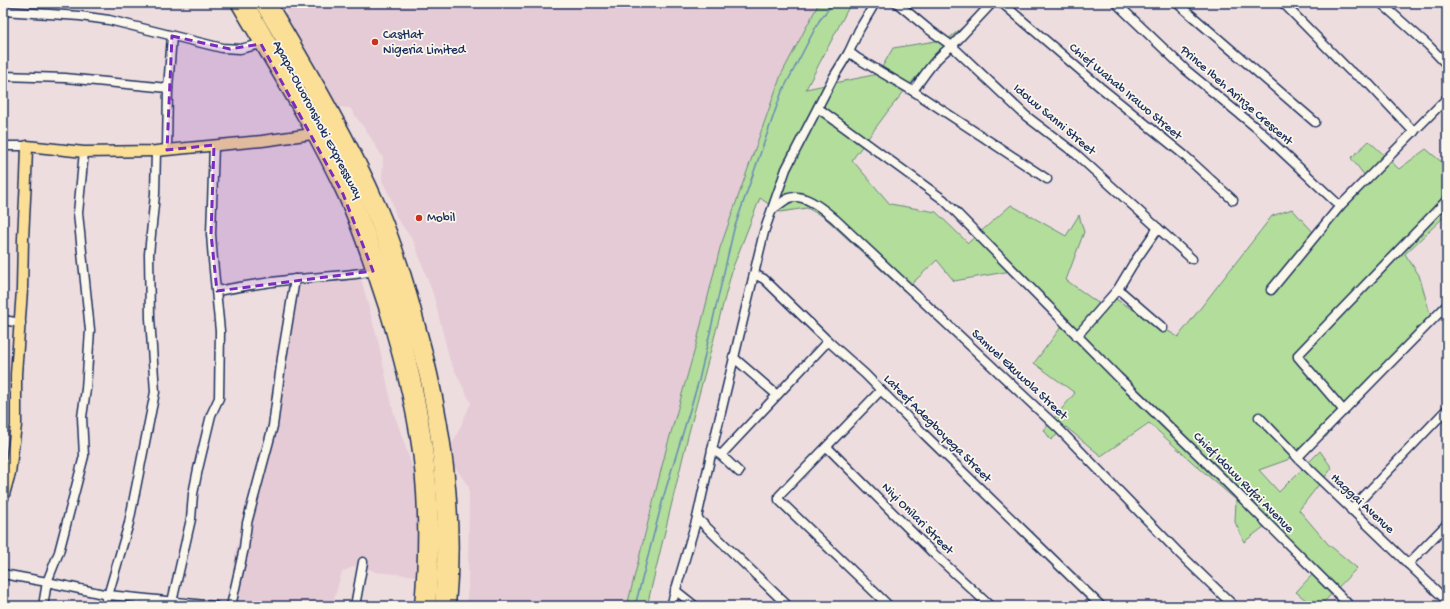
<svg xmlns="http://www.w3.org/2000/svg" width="1450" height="609" font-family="'Gochi Hand',sans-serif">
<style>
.built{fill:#e5cbd6}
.green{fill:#b3dd9a;stroke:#67867c}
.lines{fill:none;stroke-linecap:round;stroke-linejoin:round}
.stream{stroke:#658bb7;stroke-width:1.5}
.minor-casing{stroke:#1b2f5e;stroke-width:11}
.major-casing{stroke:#1b2f5e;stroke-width:13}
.highway-casing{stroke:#1b2f5e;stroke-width:15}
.minor{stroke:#fbf7ec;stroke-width:8}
.major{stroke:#fbdf96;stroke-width:10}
.highway{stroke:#fbdf96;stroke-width:12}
.marked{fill:#7b2cbf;fill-opacity:0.2;stroke:#7b2cbf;stroke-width:3;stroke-dasharray:8 5;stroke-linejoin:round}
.poi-dot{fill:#c8321e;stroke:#fbf7ec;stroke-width:1.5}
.labels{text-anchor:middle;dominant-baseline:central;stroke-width:3.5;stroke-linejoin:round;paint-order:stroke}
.poi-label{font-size:13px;fill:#1b2f5e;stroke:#fbf7ec;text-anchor:start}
.street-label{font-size:13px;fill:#1b2f5e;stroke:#fbf7ec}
</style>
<rect width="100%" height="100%" fill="#eedddf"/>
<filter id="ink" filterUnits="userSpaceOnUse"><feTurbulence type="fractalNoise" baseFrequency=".025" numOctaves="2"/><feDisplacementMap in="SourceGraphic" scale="8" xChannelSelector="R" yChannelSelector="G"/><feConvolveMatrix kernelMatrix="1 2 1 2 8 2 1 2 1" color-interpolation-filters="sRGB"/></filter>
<g filter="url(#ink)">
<g class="built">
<polygon points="283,3 819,3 781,75 720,248 696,345 666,450 627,606 466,606 468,587 469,487 447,456 471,403 450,361 433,294 414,242 396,217 391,199 382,181 383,158 371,138 350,108 330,106 298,42"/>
<polygon points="359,271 379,345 393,410 419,487 422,538 417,576 375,572 359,564 342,572 332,606 230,606 236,547 239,542 272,410 276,353 291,283"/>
</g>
<polygon class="green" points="819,3 851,3 806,89 878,74 893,48 948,39 989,6 915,78 888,111 852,160 890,204 936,212 968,243 1011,205 1066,236 1079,215 1084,232 1066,280 1098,303 1114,298 1178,337 1272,216 1292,209 1314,233 1369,181 1351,158 1369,141 1399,169 1426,149 1444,164 1447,162 1447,214 1405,254 1419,275 1431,317 1360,393 1326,437 1311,439 1287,460 1259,470 1279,492 1320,451 1332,468 1299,510 1328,544 1357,568 1320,606 1313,606 1296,592 1312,575 1265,526 1244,542 1235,522 1236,500 1191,461 1149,423 1101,456 1066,427 1051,440 1044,430 1075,393 1034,363 1062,326 1011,271 954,281 937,260 904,291 824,217 807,208 780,212 760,198 733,267 688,436 647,606 627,606 666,450 696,345 720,248 781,75"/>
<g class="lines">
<polyline class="stream" points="635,606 664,495 699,380 734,229 781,94 819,21 833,3"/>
<g class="minor-casing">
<g id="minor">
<polyline points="897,3 927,28 952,46 1026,116 1076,154 1192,259"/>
<polyline points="1002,3 1100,87 1184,155 1233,200"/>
<polyline points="1116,3 1186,70 1259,130 1340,206"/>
<polyline points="1177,3 1315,122"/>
<polyline points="1283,3 1350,71 1369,84 1414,132"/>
<polyline points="1381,3 1428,45 1447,65"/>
<polyline points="3,11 80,16 109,20 222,48 240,49 261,44"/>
<polyline points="849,52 857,58 913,91 1047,179"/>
<polyline points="3,76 65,78 168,88"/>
<path d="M 913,91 C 925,74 935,58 952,46 L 992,3"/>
<polyline points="818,108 944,200 1118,377 1221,477 1350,606"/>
<polyline points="3,146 27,146"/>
<polyline points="167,150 168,88 172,36"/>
<path d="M 772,210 C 777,206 782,202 787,199 C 803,191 824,210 835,219 L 1058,428 L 1179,553 L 1234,606"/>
<polyline points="754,274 764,279 828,341 865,374 923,433 1101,606"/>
<polyline points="1118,289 1163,328"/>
<polyline points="1271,290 1340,206 1447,98"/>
<path d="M 217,291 C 243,286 270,282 296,279 C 322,277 348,276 373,271"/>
<polyline points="1447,305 1299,456 1299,459 1447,601"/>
<polyline points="3,320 21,323"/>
<polyline points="1077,336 1118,289 1133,264 1158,228"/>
<polyline points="733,357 777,395"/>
<polyline points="881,390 779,496 779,500 889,606"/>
<polyline points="1344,411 1298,357 1298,355 1447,200"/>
<polyline points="1259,417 1299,459"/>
<polyline points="827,447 933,553 990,606"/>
<polyline points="712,450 721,455 828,341"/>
<polyline points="721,455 739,472"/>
<polyline points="1351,510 1447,409"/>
<polyline points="697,518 788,606"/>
<polyline points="1408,564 1447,524"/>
<polyline points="3,574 47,582 108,595 215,606"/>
<polyline points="675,590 695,606"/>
<polyline points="172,602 191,519 193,494 198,469 211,415 219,398 220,331 213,260 211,234 214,145"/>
<polyline points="43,606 47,582 59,552 84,456 82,417 86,389 90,330 78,213 84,152"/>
<polyline points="105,606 129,523 155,392 150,318 149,254 155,194 156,151"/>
<polyline points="231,606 244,548 247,523 273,426 282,358 295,279"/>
<polyline points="355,606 363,562"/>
<polyline points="671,606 697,518 712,450 764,232 786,169 833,78 849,52 859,30 875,3"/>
</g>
</g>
<g class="major-casing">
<g id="major">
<path d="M 236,3 C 272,65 313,129 343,195 C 360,232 372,271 385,310 C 397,350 408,391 415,432 C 425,489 425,549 420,606"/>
<path d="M 271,3 C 310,69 350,136 381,207 C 397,244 409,284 419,323 C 445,415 459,510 450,606"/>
<polyline points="3,498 10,473 16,425 16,374 22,290 23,239 26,178 27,146 84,152 156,151 262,141 312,134"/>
</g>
</g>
<g class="highway-casing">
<g id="highway">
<path d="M 247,3 C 264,32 280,61 297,90 C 310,113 324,136 336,160 C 403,298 444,451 429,606"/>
<path d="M 261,3 C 296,63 332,123 361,187 C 378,222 391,258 402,295 C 412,325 421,354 428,385 C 443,457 447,532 441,606"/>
</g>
</g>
<use href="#minor" class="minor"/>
<use href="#major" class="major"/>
<use href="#highway" class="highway"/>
</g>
</g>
<path class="marked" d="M 172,36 L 230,49 L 261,44 L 343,194 L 373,271 L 217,291 L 211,234 L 214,145 L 167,150 Z"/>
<g class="poi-dot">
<circle cx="375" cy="42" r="4"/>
<circle cx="419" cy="218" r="4"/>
</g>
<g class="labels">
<g class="poi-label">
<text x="383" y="35">Castlat<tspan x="383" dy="15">Nigeria Limited</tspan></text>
<text x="427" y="218">Mobil</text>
</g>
<g class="street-label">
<text transform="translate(1125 92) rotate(40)">Chief Wahab Irawo Street</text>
<text transform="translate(1236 96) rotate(41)">Prince Ibeh Arinze Crescent</text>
<text transform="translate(317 120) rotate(62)">Apapa-Oworonshoki Expressway</text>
<text transform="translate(1054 120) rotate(40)">Idowu Sanni Street</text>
<text transform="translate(1019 375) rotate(43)">Samuel Ekuwola Street</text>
<text transform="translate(937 429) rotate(45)">Lateef Adegboyega Street</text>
<text transform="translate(1243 483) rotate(45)">Chief Idowu Rufai Avenue</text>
<text transform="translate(1362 504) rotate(43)">Haggai Avenue</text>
<text transform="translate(917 519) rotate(45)">Niyi Onilari Street</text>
</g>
</g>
<rect width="1450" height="609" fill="none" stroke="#fbf7ec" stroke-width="16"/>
<rect x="8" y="8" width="1434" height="593" fill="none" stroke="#1b2f5e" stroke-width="1.5" filter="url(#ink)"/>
</svg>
